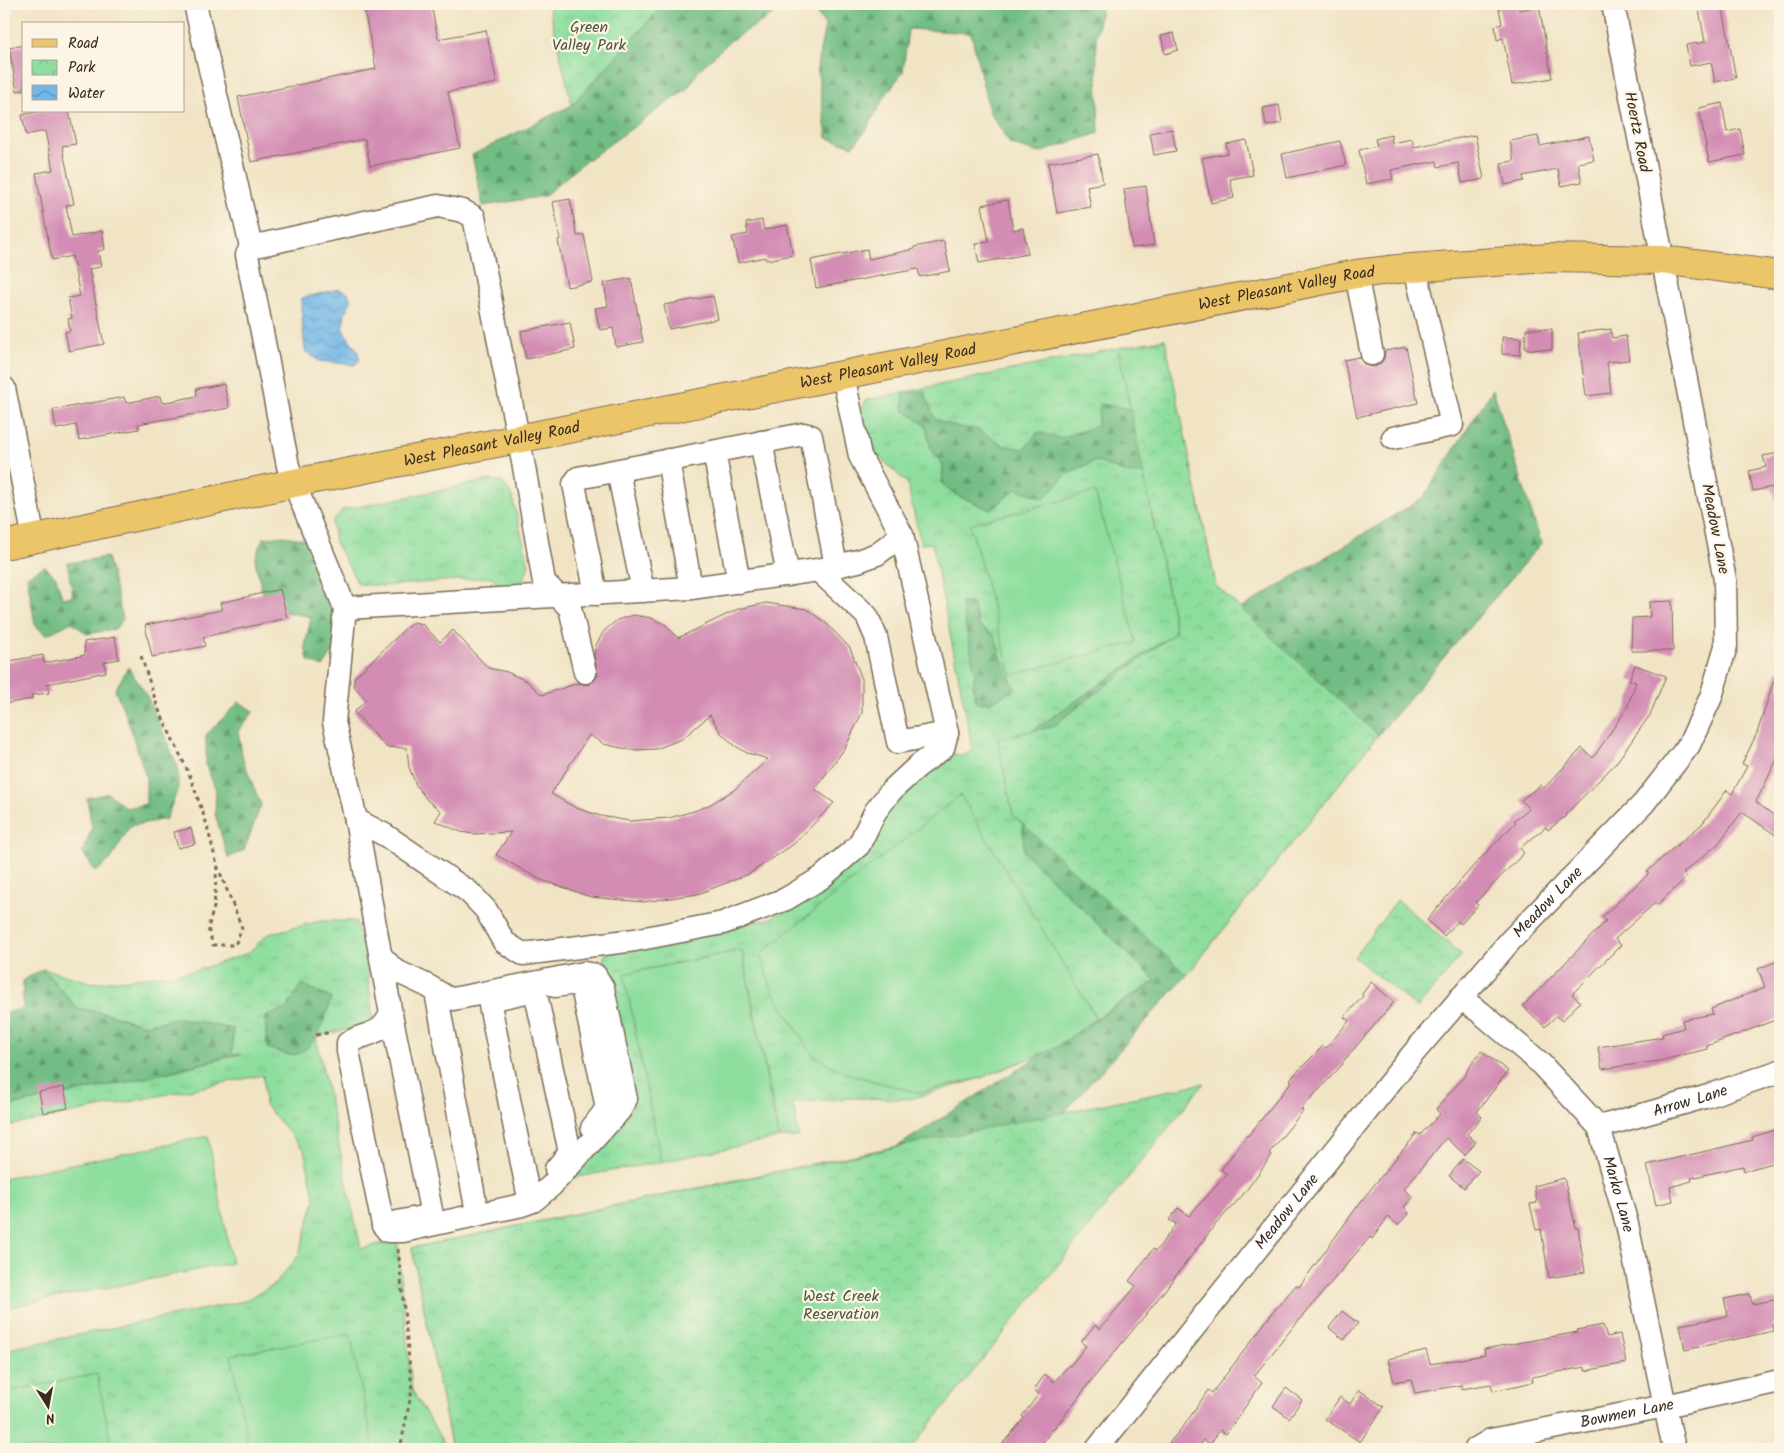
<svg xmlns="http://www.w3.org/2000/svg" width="1784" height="1453" font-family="Kalam,sans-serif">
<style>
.grass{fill:url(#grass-tufts);stroke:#64845e}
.forest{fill:url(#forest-firs);stroke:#567452}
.park{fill:url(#park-crowns);stroke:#64845e}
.pitch{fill:#8dde9e;stroke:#64845e}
.water{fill:url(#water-waves);stroke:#567083}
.building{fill:#d38db4;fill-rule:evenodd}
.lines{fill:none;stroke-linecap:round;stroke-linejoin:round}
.minor-casing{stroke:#7b6b58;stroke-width:25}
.major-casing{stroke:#7b6b58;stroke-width:30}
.path{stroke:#7b6b58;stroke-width:3;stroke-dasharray:4 4;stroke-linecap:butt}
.minor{stroke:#fff;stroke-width:22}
.major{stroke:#edc569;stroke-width:28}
.labels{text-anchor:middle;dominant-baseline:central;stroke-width:4.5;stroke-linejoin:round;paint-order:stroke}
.park-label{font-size:16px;fill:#50573e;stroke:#fcf5e5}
.street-label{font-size:16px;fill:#3b2a1e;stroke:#fcf5e5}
</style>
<defs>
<pattern id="grass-tufts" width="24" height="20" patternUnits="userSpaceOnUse" patternTransform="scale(1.25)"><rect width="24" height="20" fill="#8dde9e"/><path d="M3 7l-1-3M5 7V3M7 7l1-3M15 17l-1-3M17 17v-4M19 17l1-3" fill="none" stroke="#7bbf88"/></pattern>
<pattern id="forest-firs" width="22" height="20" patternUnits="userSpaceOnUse" patternTransform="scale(1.25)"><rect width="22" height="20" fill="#72bd85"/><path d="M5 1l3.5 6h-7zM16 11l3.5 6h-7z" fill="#5f9a6c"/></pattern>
<pattern id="park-crowns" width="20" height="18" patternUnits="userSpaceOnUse" patternTransform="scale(1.25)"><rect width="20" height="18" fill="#8dde9e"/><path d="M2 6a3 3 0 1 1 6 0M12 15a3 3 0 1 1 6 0" fill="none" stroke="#7bbf88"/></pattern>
<pattern id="water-waves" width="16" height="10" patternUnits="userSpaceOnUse" patternTransform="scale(1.25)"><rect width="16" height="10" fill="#71b7e8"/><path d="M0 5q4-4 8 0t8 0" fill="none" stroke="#5e95bb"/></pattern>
</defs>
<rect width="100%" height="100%" fill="#fcf5e5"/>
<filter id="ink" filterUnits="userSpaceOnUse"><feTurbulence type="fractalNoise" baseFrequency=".02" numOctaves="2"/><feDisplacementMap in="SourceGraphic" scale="10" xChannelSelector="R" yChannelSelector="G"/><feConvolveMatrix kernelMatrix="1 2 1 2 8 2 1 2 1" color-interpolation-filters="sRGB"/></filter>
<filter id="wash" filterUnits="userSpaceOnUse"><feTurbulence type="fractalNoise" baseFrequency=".0096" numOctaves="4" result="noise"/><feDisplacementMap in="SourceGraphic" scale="20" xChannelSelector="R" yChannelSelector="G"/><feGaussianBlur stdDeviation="1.12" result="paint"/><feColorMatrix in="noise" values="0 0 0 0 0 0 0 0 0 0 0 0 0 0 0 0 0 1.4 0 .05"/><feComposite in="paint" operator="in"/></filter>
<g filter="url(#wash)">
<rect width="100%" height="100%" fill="#f1e4c5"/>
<g class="grass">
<polygon points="1118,348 1176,632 1110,918 1157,980 1096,1018 1057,1047 981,1078 911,1099 853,1098 793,1103 799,1137 779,1138 742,950 625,974 661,1162 566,1179 633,1107 603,962 605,954 769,919 817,892 901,790 952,753 962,756 973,750 932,543 921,544 907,483 864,443 859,417 866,400"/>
<polygon points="491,480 503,482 512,497 529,565 521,586 501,591 493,577 383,586 358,584 335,542 332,522 342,510"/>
<polygon points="320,921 355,921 366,955 373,1023 316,1037 361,1249 397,1239 412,1390 447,1449 4,1449 4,1350 244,1301 275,1284 299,1255 315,1200 304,1150 265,1105 263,1075 4,1127 4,1107 145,1078 241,1054 232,1055 233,1029 178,1018 145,1025 109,1014 77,1008 43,969 93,983 195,971 248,953 268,934"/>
</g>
<g class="forest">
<polygon points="664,4 792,4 731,40 699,70 687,89 579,166 544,196 483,206 472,155 572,105"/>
<polygon points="811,4 1102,4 1096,36 1099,133 1039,153 1010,144 989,111 971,33 908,29 903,72 887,93 867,129 853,146 827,138 817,66 825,25"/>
<polygon points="1493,389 1541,543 1378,735 1187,975 763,1449 452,1449 412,1248 898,1146 1156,981 1024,852 1022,815 1007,748 1176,632 1150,506 1198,497 1216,586 1240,609 1423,498"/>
<polygon points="924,391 935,419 955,426 979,430 1005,446 1024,449 1038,432 1059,438 1097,426 1100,404 1156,413 1155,473 1128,474 1096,461 1070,472 1044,498 1016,489 991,510 958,496 942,484 943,465 931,449 926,426 904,410 903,394"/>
<polygon points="283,536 309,540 336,611 337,646 323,667 308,661 305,646 311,617 270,609 261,588 255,560 263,538"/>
<polygon points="107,557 123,619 115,629 87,634 72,622 46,635 35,625 27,576 45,566 56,577 62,598 73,596 67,563"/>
<polygon points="961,603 972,603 979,626 995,636 1003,663 1015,689 991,702 976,703 973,685 975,672"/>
<polygon points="128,667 147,696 178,767 178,789 166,819 130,826 111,859 96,872 82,852 92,829 87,798 108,793 126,808 146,804 146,777 127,718 115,690"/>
<polygon points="239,702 254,711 238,731 243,760 261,805 244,850 228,858 215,814 216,790 206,765 206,735"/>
<polygon points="43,969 77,1008 109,1014 145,1025 178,1018 233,1029 232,1055 145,1078 4,1107 4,1013 23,1009 23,980"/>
<path d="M 302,984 L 331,998 C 327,1016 313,1056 290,1055 C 283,1054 274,1050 267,1048 L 265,1017 L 287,1008 Z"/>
</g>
<g class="park">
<polygon points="548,4 664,4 572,105"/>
<polygon points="1165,339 1216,586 1378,735 1187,975 1013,815 997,738 1052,727 1176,632 1118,348"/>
<polygon points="1397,900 1462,955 1417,1008 1354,957"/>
<polygon points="1204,1083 911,1449 452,1449 412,1248"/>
</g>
<g class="pitch">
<polygon points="1095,492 1136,642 1011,675 970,524"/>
<polygon points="960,795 1096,1018 1057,1047 981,1078 918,1093 845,1073 812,1054 773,992 760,954"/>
<polygon points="742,950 778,1138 661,1162 624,974"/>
<polygon points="208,1136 232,1263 4,1308 4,1178"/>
<polygon points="350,1334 374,1449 249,1449 231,1355"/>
<polygon points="97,1374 112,1449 4,1449 4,1392"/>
</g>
<polygon class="water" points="339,289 348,293 351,301 345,313 343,330 357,350 360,360 355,365 319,361 305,351 301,309 302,298"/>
<g id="blocks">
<g class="building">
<polygon points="363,4 431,4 438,39 486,30 497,83 448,92 460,148 370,166 365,139 251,162 238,97 376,69"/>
<polygon points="1498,4 1518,4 1519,10 1539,6 1552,78 1512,85 1503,38 1497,40 1495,26 1502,24"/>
<polygon points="1698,4 1722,4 1736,78 1715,82 1711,62 1690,66 1686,45 1705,42"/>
<polygon points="1174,33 1178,50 1165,54 1161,36"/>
<polygon points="24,45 24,90 17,91 9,48"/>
<polygon points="1722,103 1727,132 1740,129 1745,155 1709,162 1699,108"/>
<polygon points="1279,105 1282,123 1266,126 1263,108"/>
<polygon points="40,111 69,111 76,144 62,146 74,204 66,205 72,237 102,231 105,249 98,251 101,267 89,269 104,344 69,351 65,332 70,331 68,319 72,318 68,298 80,296 72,256 52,260 36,173 53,170 45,131 26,135 22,115"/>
<polygon points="1172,129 1176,151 1154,155 1150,133"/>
<polygon points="1391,135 1392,143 1412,139 1414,147 1475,135 1484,179 1462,183 1458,163 1438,167 1437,161 1391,170 1393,179 1366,184 1359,150 1377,146 1375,139"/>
<polygon points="1538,136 1540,146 1589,136 1594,160 1578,163 1582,182 1561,186 1558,169 1523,176 1524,181 1505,185 1501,163 1514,161 1510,141"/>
<polygon points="1246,140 1253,175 1230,179 1234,198 1211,203 1202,158 1228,153 1226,144"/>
<polygon points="1340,141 1346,165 1287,178 1282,154"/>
<polygon points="1098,154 1103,183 1087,186 1091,207 1057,213 1048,163"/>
<polygon points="1146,186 1154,245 1132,248 1124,189"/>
<polygon points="570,199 577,236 584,235 593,282 567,287 558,240 560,239 553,202"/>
<polygon points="1008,200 1013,230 1023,228 1028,254 979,263 975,244 989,242 982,205"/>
<polygon points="762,220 764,230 787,225 793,255 766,260 765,257 738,263 732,237 748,234 746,223"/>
<polygon points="944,241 950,271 920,277 918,269 816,288 811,260 867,249 869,259 914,249 914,247"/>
<polygon points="631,278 643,342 616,347 613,328 600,330 595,308 608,306 604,283"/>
<polygon points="713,296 718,319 669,329 664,305"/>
<polygon points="570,322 575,349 526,359 521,331"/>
<polygon points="1526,329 1552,329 1552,350 1525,349"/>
<polygon points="1611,329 1612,338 1626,336 1629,360 1607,362 1611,393 1586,396 1578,333"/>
<polygon points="1502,337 1521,338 1520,355 1502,354"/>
<polygon points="1406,347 1418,403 1357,417 1344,360 1359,357 1362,362 1367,366 1375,367 1380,364 1384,359 1385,351"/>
<polygon points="224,384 229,408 138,424 139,429 79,440 76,425 56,429 53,410 124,397 126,403 160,396 162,403 197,396 196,389"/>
<polygon points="1780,453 1780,501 1776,502 1772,487 1753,491 1749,471 1766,467 1763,456"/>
<polygon points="280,589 287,618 203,637 205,646 152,657 145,625 222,610 220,603"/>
<polygon points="1672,601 1673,651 1631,651 1632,618 1650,617 1649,602"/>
<path d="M 766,603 L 806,609 L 826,623 L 850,648 L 862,679 L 862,713 L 845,748 L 815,789 L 834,803 L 794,844 L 749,874 L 698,894 L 643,902 L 591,897 L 539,879 L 496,855 L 511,832 L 474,834 L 461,832 L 435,821 L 441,811 L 427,800 L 416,785 L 409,767 L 407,748 L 386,747 L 354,712 L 366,700 L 354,686 L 354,678 L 407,627 L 415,622 L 423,625 L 440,642 L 453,630 L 488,668 L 507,672 L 527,681 L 542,695 L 578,683 L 588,685 L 594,681 L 598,675 L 594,655 L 596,645 L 604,631 L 617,620 L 633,615 L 651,618 L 666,625 L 678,638 L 738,609 ZM 710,715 L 721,733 L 734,745 L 747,753 L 768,759 L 734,790 L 711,804 L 697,810 L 669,818 L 629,821 L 601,816 L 576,808 L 551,794 L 589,735 L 604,744 L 617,747 L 631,750 L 656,749 L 682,739 Z"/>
<polygon points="115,637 119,659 104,662 106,672 47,684 49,693 31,695 32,699 4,704 4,662 43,655 44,663 85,655 84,642"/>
<polygon points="1635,665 1666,676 1650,715 1616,763 1565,815 1566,816 1548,830 1546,827 1520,848 1524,853 1475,903 1478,905 1461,924 1458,921 1444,936 1427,920 1475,864 1516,822 1514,820 1529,809 1521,800 1541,785 1544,788 1582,748 1593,758 1627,708 1636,682 1629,680"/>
<polygon points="1777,671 1780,671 1780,753 1756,802 1780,820 1780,838 1742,812 1718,844 1683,873 1687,877 1657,905 1655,903 1615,939 1621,945 1572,994 1580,1002 1562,1021 1556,1016 1545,1027 1523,1006 1606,921 1602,917 1649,873 1647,872 1662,858 1702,824 1727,790 1732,794 1747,766 1742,764 1757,733"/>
<polygon points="191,828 195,844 178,848 174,832"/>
<polygon points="1780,960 1780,1023 1778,1019 1707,1046 1707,1049 1659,1061 1602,1069 1598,1047 1663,1037 1662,1034 1684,1028 1682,1020 1713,1014 1711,1009 1765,987 1758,969"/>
<polygon points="1371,982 1394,1002 1342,1063 1343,1064 1301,1109 1303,1111 1269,1153 1272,1155 1242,1196 1215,1225 1151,1308 1090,1382 1061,1420 1037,1449 998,1449 1024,1418 1022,1416 1039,1394 1034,1390 1045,1374 1054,1382 1069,1365 1070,1366 1086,1346 1081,1342 1095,1325 1100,1329 1136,1286 1129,1281 1153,1249 1156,1251 1176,1224 1169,1220 1178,1208 1189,1216 1227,1174 1221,1170 1247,1135 1248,1136 1292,1081 1290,1079 1323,1046 1326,1048 1349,1021 1344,1017 1363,996 1362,994"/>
<polygon points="1481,1051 1508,1071 1477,1112 1482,1117 1467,1134 1476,1142 1465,1155 1446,1138 1404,1189 1413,1197 1404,1207 1409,1213 1398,1225 1388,1217 1372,1239 1370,1237 1294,1326 1254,1376 1262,1383 1226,1434 1220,1430 1210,1444 1204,1440 1197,1449 1164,1449 1186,1423 1208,1390 1212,1393 1274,1311 1296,1285 1299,1287 1365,1196 1417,1133 1420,1135 1440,1114 1436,1109 1467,1073 1466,1072"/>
<polygon points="64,1087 68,1108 43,1113 39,1092"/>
<polygon points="1775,1130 1780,1150 1780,1161 1744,1171 1743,1166 1691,1178 1692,1181 1670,1187 1673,1201 1656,1205 1647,1165 1753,1140 1752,1137"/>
<polygon points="1463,1159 1479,1171 1464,1188 1449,1176"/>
<polygon points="1564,1178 1576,1228 1578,1228 1585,1272 1549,1278 1541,1229 1536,1230 1530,1204 1537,1203 1534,1186"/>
<polygon points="1750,1294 1752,1304 1780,1299 1780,1324 1773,1325 1774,1331 1685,1350 1680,1325 1728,1316 1724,1299"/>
<polygon points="1342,1311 1358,1323 1344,1340 1329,1328"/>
<polygon points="1603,1325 1607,1337 1620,1334 1626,1363 1585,1371 1585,1367 1532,1377 1533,1382 1493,1391 1491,1384 1462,1389 1462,1385 1415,1393 1411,1379 1394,1382 1388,1359 1426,1350 1430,1364 1485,1355 1484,1349 1578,1332 1577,1330"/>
<polygon points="1286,1388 1302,1400 1289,1418 1273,1406"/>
<polygon points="1359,1390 1384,1407 1360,1442 1325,1419 1340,1397 1350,1404"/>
</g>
</g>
</g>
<g filter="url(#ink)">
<use href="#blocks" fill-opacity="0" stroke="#7b6b58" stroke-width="1"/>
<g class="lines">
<g class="minor-casing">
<g id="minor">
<polyline points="195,4 251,247"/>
<polyline points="1356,274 1372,354"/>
<polyline points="4,388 34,539"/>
<polyline points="1393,438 1452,425 1415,268"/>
<polyline points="761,442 788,575"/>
<polyline points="714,452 739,582"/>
<polyline points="668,460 691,588"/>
<polyline points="618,471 643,591"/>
<polyline points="818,570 867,616 876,637 898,742 947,733"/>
<polyline points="596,594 574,484 578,478 804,434 811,436 836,566"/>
<polyline points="345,608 691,588 818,570 858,561 877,554 902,535"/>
<polyline points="356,820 385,835 469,892 486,910 504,942 523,954 635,940 723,923 786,899 821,878 859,845 875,812 891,791 918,766 943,748 947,733 902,535 860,456 843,375"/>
<path d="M 382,957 L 394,970 L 428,986 L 446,997 L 453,999 L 569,976 L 584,973 L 595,975 L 603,988 L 626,1099 L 620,1110 L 551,1186 L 533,1201 L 522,1205 L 403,1231 L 388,1231 L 383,1225 L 348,1051 L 348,1043 C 367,1031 379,1038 391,1014"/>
<polyline points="555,986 576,983 581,987 583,992 606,1103 605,1111 592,1128"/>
<polyline points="436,992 476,1207"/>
<path id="s1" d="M 1460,998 L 1480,1012 L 1539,1062 L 1599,1127 L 1627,1224 L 1674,1449"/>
<path id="s2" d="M 1599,1127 L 1705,1097 L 1780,1071"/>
<polyline points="528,1193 489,1000 535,990 569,1148 568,1155 556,1169"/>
<polyline points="383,1225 432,1215 391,1014 356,820 334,722 345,608 294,483 288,466 247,255 251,247 438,206 463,211 474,217 524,467 544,582 570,608 585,672"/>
<path id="s3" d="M 1097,1449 L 1411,1056 L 1510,941 L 1644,803 L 1689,745 L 1711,697 L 1726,646 L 1725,580 L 1613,4"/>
<path id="s4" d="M 1476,1449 L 1491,1440 L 1665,1406 L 1780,1381"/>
</g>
</g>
<g class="major-casing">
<g id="major">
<path id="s5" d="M 4,545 L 294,483 L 1356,274 L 1398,269 L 1548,258 L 1662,260 L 1780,275"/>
</g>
</g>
<g class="path">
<polyline points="141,656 158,708 190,776 206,822 217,865 214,907 208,928 213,945 235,945 242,928 217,865"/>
<polyline points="316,1035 332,1032"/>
<polyline points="398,1249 412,1390 400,1449"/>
</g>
<use href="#minor" class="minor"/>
<use href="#major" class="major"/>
</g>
</g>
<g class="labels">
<g class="park-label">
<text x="589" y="27">Green<tspan x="589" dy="18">Valley Park</tspan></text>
<text x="841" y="1296">West Creek<tspan x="841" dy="18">Reservation</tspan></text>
</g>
<g class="street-label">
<text transform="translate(1637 132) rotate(79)">Hoertz Road</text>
<text stroke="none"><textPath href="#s5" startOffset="1308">West Pleasant Valley Road</textPath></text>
<text stroke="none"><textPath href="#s5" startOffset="902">West Pleasant Valley Road</textPath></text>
<text stroke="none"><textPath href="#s5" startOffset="498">West Pleasant Valley Road</textPath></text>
<text transform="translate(1715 529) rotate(79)">Meadow Lane</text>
<text stroke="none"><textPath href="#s3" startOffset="709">Meadow Lane</textPath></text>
<text stroke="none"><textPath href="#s2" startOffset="95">Arrow Lane</textPath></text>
<text stroke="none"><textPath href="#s1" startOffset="260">Marko Lane</textPath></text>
<text stroke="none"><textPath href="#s3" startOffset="304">Meadow Lane</textPath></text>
<text stroke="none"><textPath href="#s4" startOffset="156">Bowmen Lane</textPath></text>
</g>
</g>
<rect width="1784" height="1453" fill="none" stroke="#fcf5e5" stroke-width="20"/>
<rect x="22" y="22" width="162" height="90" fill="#fcf5e5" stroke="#afa495"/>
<rect x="32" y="39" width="25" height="8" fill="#edc569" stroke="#afa495"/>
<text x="68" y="48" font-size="15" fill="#3b2a1e">Road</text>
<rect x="32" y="60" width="25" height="15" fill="url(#park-crowns)" stroke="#afa495"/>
<text x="68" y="72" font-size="15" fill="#3b2a1e">Park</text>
<rect x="32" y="85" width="25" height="15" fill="url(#water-waves)" stroke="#afa495"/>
<text x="68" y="98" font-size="15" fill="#3b2a1e">Water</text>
<g transform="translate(48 1406) rotate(169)" stroke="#fcf5e5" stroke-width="4" paint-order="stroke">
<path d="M0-4L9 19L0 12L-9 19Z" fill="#3b2a1e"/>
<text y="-8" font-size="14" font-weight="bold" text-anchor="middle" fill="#3b2a1e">N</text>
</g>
</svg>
